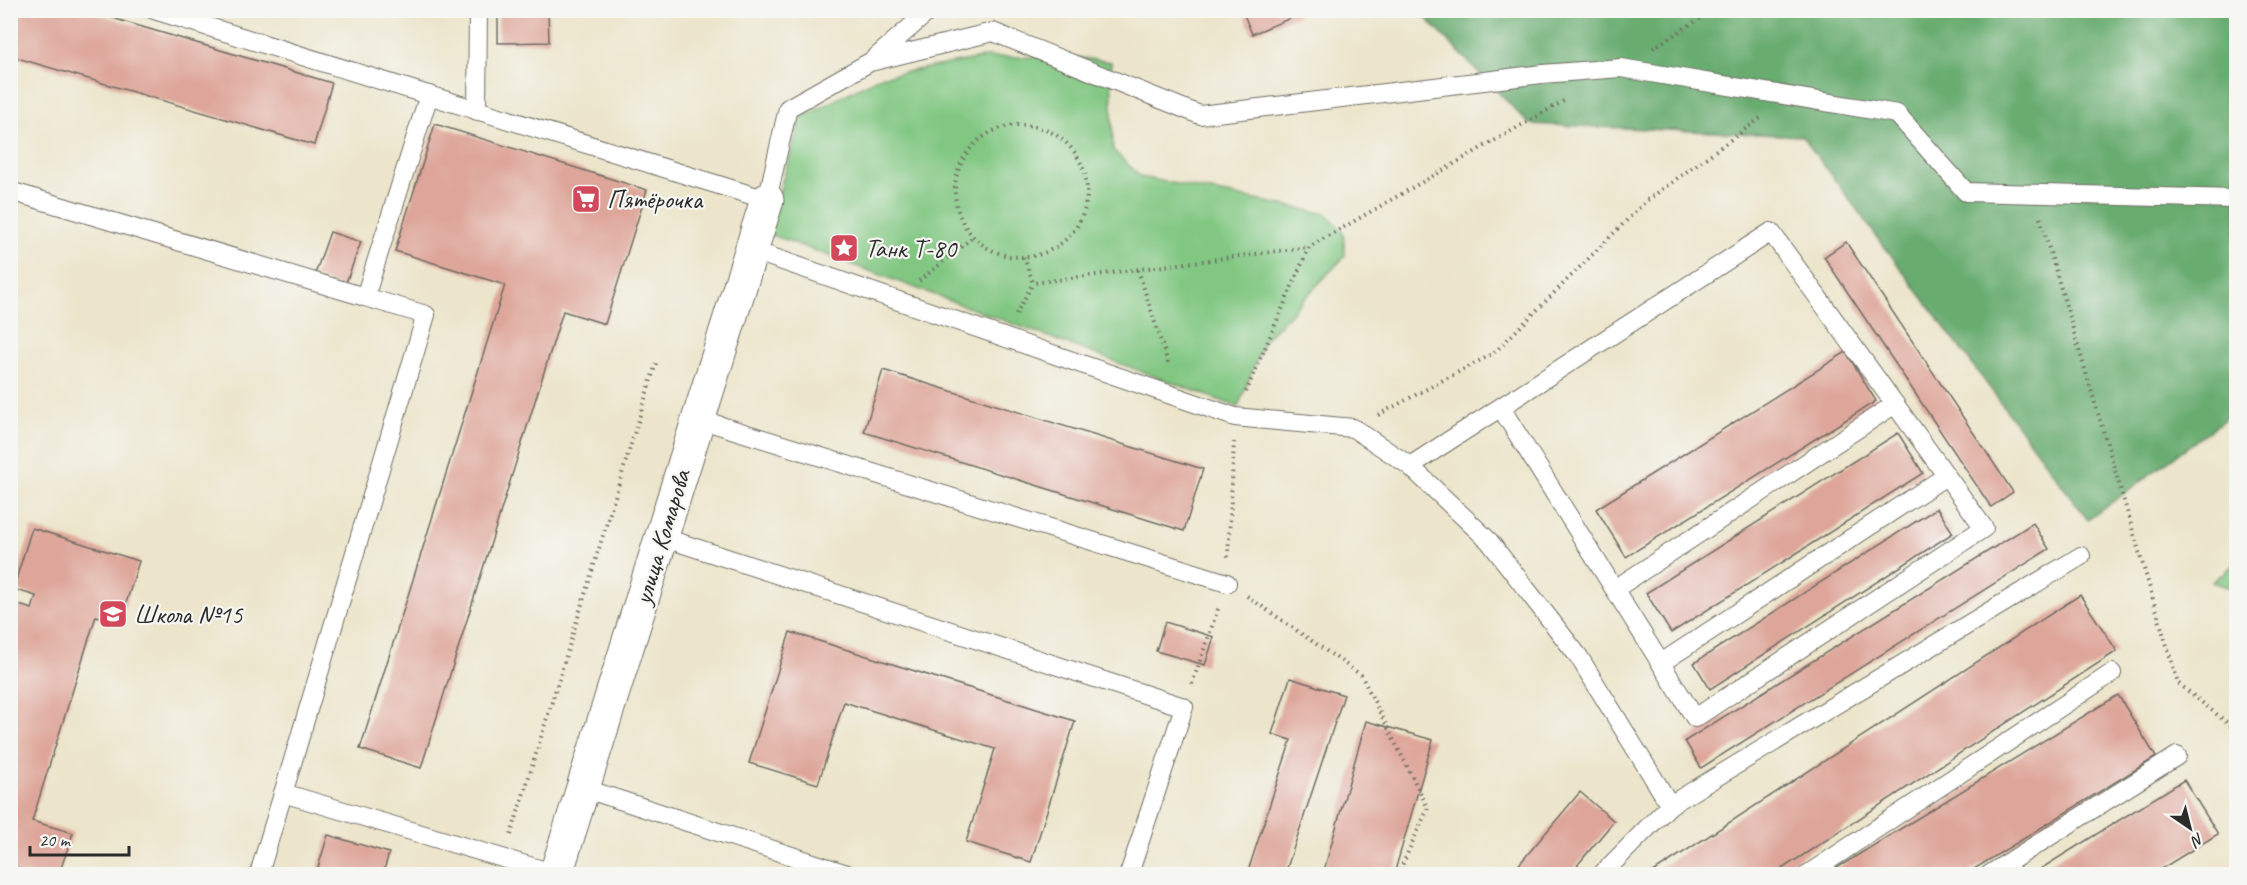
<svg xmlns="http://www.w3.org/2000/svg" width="2247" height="885" font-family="Caveat,sans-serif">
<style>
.green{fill:#81c782;stroke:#567956;stroke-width:1.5}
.forest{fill:#68ac70;stroke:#4a6c4e;stroke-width:1.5}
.building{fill:#dea69a}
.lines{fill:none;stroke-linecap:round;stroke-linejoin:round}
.service-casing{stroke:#6f6c63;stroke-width:20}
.minor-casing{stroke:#6f6c63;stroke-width:35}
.path{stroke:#6f6c63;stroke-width:4;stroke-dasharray:1.5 4.5;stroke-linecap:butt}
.service{stroke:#fff;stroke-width:18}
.minor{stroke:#fff;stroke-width:33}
.labels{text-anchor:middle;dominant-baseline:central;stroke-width:4.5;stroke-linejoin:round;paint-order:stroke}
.poi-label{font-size:26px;fill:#2b2b2b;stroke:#f6f6f2;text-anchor:start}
.street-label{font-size:26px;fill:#2b2b2b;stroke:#f6f6f2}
</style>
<rect width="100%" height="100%" fill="#f6f6f2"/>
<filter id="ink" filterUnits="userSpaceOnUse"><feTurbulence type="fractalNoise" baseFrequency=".0167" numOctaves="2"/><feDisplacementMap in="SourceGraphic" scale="12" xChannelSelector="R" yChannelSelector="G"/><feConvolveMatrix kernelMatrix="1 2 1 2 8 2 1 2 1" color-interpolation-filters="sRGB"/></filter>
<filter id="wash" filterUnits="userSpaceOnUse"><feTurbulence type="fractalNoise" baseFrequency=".008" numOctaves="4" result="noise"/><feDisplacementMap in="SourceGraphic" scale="24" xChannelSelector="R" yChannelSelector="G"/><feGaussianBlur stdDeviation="1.35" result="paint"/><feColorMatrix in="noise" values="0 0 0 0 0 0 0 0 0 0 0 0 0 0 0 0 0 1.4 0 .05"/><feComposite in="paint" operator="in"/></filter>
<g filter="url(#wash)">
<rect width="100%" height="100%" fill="#ece5cb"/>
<g class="green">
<polygon points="986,57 1074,57 1111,62 1113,150 1141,177 1327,214 1343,232 1345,256 1264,341 1238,407 767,233 801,118 879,77"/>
<polygon points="2236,563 2236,590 2212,582"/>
</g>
<polygon class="forest" points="1419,11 2236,11 2236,411 2088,520 1802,136 1529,124"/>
<g id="blocks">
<g class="building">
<polygon points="10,10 85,10 332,83 314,145 10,56"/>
<polygon points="498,10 548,10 549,42 498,43"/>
<polygon points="1242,10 1308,10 1308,11 1252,34"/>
<polygon points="435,124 647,190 605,324 563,311 421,768 360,749 505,285 395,251"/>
<polygon points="330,232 361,242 344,288 314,277"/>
<polygon points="1846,242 2013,492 1991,507 1824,257"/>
<polygon points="1846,352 1876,401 1626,557 1596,509"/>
<polygon points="883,370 1203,469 1184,531 864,432"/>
<polygon points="1898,433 1923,473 1671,633 1646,593"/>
<polygon points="1937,508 1953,533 1710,689 1694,663"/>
<polygon points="2033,523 2049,549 1701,768 1685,741"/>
<polygon points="32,528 139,561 120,623 96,616 32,821 73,833 59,874 10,874 10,602 32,609 36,596 13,589"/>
<polygon points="2080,595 2117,651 1774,874 1650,874"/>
<polygon points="1165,622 1214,637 1205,665 1156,651"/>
<polygon points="790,632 1075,721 1031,862 966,842 995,749 844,702 818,784 749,763"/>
<polygon points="1290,678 1344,695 1285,874 1247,874 1291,740 1272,734"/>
<polygon points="2118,695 2156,757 1966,874 1827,874"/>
<polygon points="1366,721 1433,740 1394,874 1323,874"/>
<polygon points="2184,780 2218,834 2153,874 2032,874"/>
<polygon points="1580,792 1614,821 1570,874 1511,874"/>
<polygon points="328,835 389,853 383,874 316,874"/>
</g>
</g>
</g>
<g filter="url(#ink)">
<use href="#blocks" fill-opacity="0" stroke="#6f6c63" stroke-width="1.5"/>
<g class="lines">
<g class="service-casing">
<g id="service">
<polyline points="154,10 767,200 788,108 870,62 993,32 1200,115 1542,74 1621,68 1897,114 1966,192 2236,199"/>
<polyline points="874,59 930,10"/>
<polyline points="477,111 478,10"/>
<polyline points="10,191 365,297 429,95"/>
<polyline points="751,250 1235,417 1353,428 1410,466 1489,541 1579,657 1670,805 1602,874"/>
<polyline points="699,419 1227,583"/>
<polyline points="1410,466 1771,232 1984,528 1695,718 1501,408"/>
<polyline points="662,537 1184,707 1129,874"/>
<polyline points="1615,589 1895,404"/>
<polyline points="1661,663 1946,476"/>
<polyline points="583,788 847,874"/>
<polyline points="283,793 556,874"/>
<polyline points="1670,805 2081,556"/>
<polyline points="259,874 426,315 365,297"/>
<polyline points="1808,874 2112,673"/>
<polyline points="1990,874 2177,756"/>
</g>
</g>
<g class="minor-casing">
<polyline id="minor" points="556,874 767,200"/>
</g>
<g class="path">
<polyline points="1653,48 1714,10"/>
<circle cx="1021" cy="191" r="66"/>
<polyline points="2040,218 2178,683 2236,730"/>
<polyline points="1024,257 1033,283 1309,247"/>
<polyline points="1138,270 1169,366"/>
<polyline points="919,281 973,237"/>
<polyline points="1016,314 1033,283"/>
<polyline points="1246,392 1309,247 1567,99"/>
<polyline points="1378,415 1494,353 1646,201 1762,117"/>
<polyline points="1228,557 1234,442"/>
<polyline points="1247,596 1361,675 1428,808 1398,874"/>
<polyline points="1192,684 1219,606"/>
<polyline points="511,835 657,360"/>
</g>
<use href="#service" class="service"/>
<use href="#minor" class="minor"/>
</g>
</g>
<defs>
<g id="supermarket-square" transform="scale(1.5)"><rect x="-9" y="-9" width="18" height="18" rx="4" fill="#d1495b" stroke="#f6f6f2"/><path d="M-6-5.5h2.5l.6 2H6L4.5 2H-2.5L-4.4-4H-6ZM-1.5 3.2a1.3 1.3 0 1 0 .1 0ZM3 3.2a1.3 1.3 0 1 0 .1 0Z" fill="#fff"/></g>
<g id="sight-square" transform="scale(1.5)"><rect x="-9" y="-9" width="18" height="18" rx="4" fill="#d1495b" stroke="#f6f6f2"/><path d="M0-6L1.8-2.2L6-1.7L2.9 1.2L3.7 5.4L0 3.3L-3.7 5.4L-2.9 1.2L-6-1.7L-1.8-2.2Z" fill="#fff"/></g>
<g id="school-square" transform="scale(1.5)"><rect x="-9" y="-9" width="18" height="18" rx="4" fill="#d1495b" stroke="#f6f6f2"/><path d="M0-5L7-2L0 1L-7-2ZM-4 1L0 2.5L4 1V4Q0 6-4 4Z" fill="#fff"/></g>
</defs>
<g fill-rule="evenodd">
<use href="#supermarket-square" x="586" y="199"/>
<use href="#sight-square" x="844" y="248"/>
<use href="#school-square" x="113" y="614"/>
</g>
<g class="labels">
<g class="poi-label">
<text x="607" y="199">Пятёрочка</text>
<text x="865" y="248">Танк Т-80</text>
<text x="134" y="614">Школа №15</text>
</g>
<g class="street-label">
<text transform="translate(662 537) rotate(-73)">улица Комарова</text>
</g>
</g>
<rect width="2247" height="885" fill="none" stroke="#f6f6f2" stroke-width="36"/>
<g transform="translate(2190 828) rotate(145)" stroke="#f6f6f2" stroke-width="4.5" paint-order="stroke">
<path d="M0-4.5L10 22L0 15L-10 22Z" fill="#2b2b2b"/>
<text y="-9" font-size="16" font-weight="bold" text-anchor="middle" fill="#2b2b2b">N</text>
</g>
<path d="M30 846v9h99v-9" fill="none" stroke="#2b2b2b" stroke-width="3"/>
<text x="39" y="846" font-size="18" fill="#2b2b2b" stroke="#f6f6f2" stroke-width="4.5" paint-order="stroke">20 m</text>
</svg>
